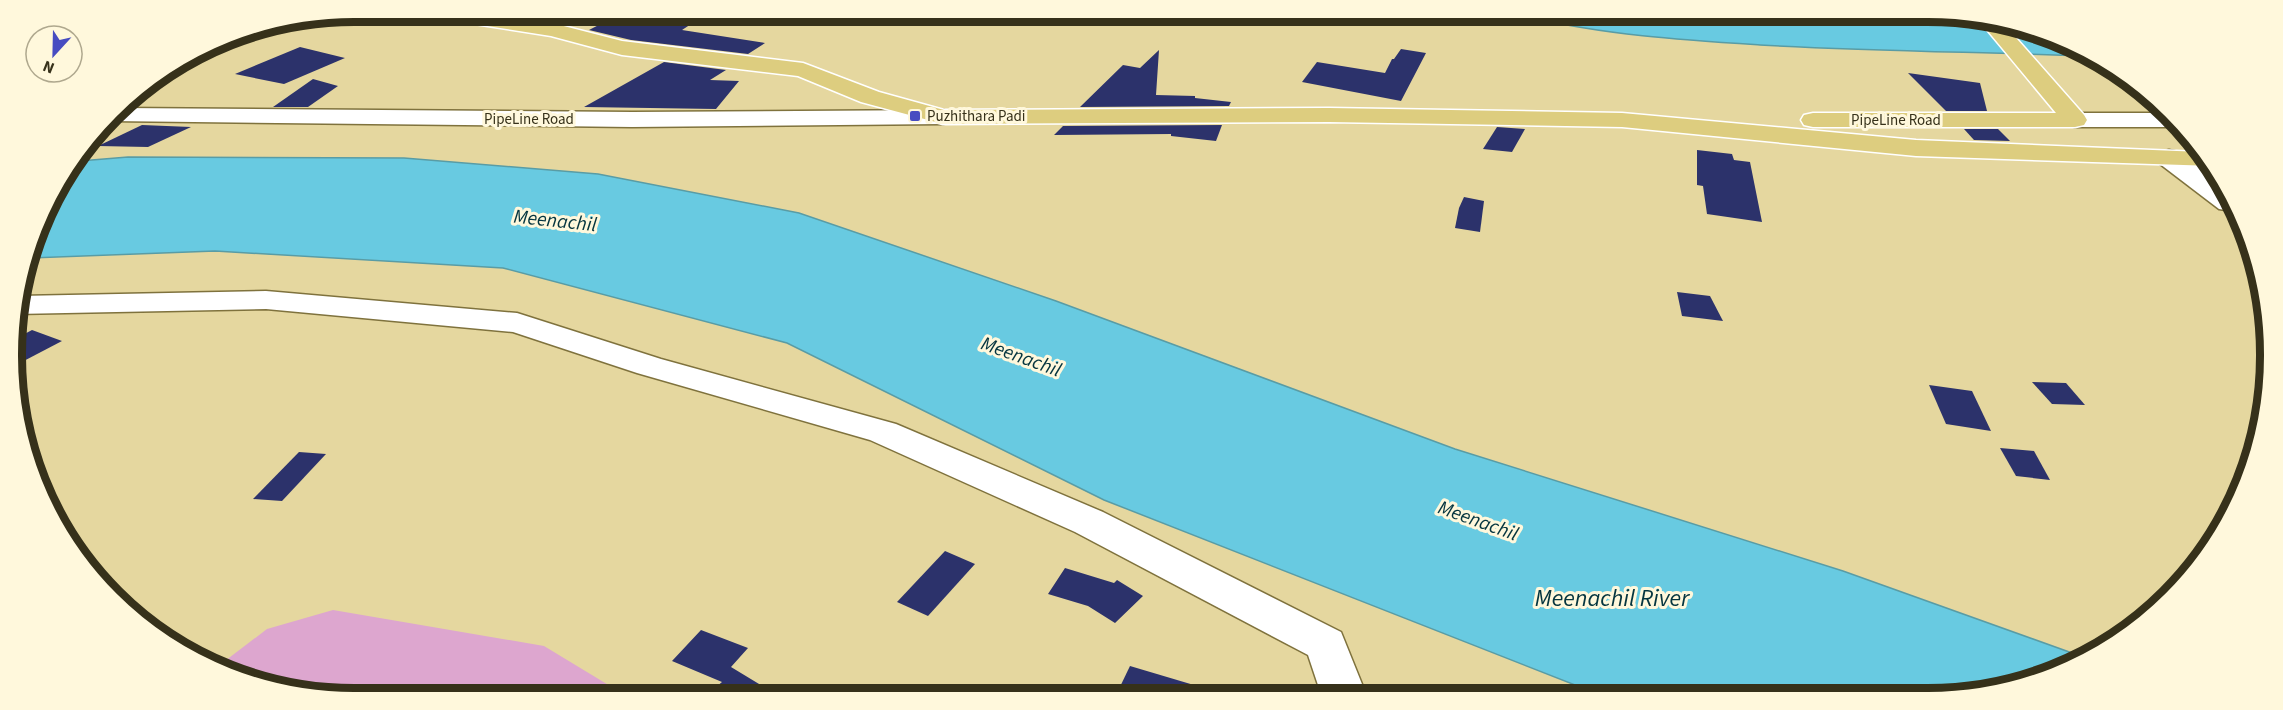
<svg xmlns="http://www.w3.org/2000/svg" width="2283" height="710" font-family="'Source Sans 3',sans-serif">
<style>
.green{fill:#dda6cf}
.water{fill:#68cae1;stroke:#599ca5;stroke-width:1.5}
.building{fill:#2c326b}
.lines{fill:none;stroke-linecap:round;stroke-linejoin:round}
.minor-casing{stroke:#7f723d;stroke-width:3}
.major-casing{stroke:#fff;stroke-width:3}
.minor{fill:#fff;fill-rule:evenodd}
.major{fill:#ddcd7f;fill-rule:evenodd}
.poi-dot{fill:#474cc1;stroke:#fff8dc;stroke-width:2}
.labels{text-anchor:middle;dominant-baseline:central;stroke-width:6;stroke-linejoin:round;paint-order:stroke}
.far-poi-label{font-size:15px;fill:#36311a;stroke:#fff8dc;text-anchor:start}
.far-street-label{font-size:15px;fill:#36311a;stroke:#fff8dc}
.water-label{font-size:20px;font-style:italic;fill:#05353f;stroke:#fff8dc}
.near-water-label{font-size:24px;font-style:italic;fill:#05353f;stroke:#fff8dc}
.rim{fill:none;stroke:#36311a;stroke-width:8}
</style>
<rect width="100%" height="100%" fill="#e5d79f"/>
<polygon class="green" points="333,610 544,646 620,692 288,691 221,664 267,629"/>
<g class="water">
<path d="M 1529,17 L 1995,19 L 2085,56 C 1976,52 1868,51 1760,45 C 1683,40 1604,35 1529,17 Z"/>
<polygon points="128,157 404,158 598,174 799,213 1056,301 1455,449 1843,571 2086,658 2080,662 1973,695 1598,694 1104,500 787,343 503,268 215,251 31,258 48,203 80,161"/>
</g>
<g class="building">
<polygon points="622,13 708,13 682,30 765,43 748,54 631,40 589,30"/>
<polygon points="300,47 345,58 284,84 235,74"/>
<polygon points="1401,49 1426,53 1401,101 1302,82 1317,62 1385,73 1392,59 1394,59"/>
<polygon points="1159,50 1156,95 1195,96 1195,98 1231,102 1229,106 1080,107 1123,65 1140,68"/>
<polygon points="664,62 726,70 710,80 739,81 716,109 584,107"/>
<polygon points="1908,73 1980,83 1987,111 1946,111"/>
<polygon points="313,79 338,86 308,107 273,107"/>
<polygon points="142,125 191,127 148,147 98,146"/>
<polygon points="1222,125 1216,141 1171,136 1171,134 1054,135 1063,126"/>
<polygon points="1497,127 1525,129 1512,152 1483,149"/>
<polygon points="1964,129 1998,129 2010,141 1974,140"/>
<polygon points="1697,150 1732,154 1734,160 1750,162 1762,222 1707,214 1703,186 1697,185"/>
<polygon points="1464,197 1484,201 1480,232 1455,228 1459,208"/>
<polygon points="1677,292 1710,296 1723,321 1682,316"/>
<polygon points="32,330 62,341 18,364 17,338"/>
<polygon points="2032,382 2066,383 2085,405 2052,404"/>
<polygon points="1929,385 1972,391 1991,431 1946,424"/>
<polygon points="2000,448 2034,451 2050,480 2016,476"/>
<polygon points="299,452 326,454 282,501 253,499"/>
<polygon points="945,551 975,564 928,616 897,602"/>
<polygon points="1065,568 1114,583 1117,580 1143,596 1115,623 1088,606 1048,594"/>
<polygon points="701,630 748,648 731,667 772,692 710,692 722,682 672,661"/>
<polygon points="1130,666 1204,688 1203,693 1117,693"/>
</g>
<g class="lines">
<g class="minor-casing">
<g id="minor">
<polygon points="121,108 632,112 943,110 952,112 955,117 952,122 943,124 632,127 110,121"/>
<polygon points="2075,113 2162,113 2176,127 2075,127 2066,125 2063,120 2066,115"/>
<polygon points="2169,150 2178,152 2221,184 2232,211 2219,209 2160,164 2156,158 2160,152"/>
<polygon points="266,291 517,313 661,359 896,424 1103,512 1341,632 1366,694 1321,694 1308,655 1075,532 870,440 637,373 513,332 266,309 15,314 19,296"/>
</g>
</g>
<g class="major-casing">
<g id="major">
<polygon points="426,12 481,13 552,23 622,41 803,63 879,92 944,110 1329,108 1622,113 1916,140 2201,152 2214,166 1916,156 1622,127 1329,122 943,124 861,102 798,76 622,55 551,36 436,18 429,16"/>
<polygon points="1978,19 2001,21 2084,115 2087,120 2084,125 2075,127 1813,127 1804,125 1801,120 1804,115 1813,113 2056,113"/>
</g>
</g>
<use href="#minor" class="minor"/>
<use href="#major" class="major"/>
</g>
<rect class="poi-dot" x="909" y="110" width="12" height="12" rx="3"/>
<g class="labels">
<g class="far-poi-label">
<text x="927" y="116">Puzhithara Padi</text>
</g>
<g class="far-street-label">
<text x="529" y="119">PipeLine Road</text>
<text x="1896" y="120">PipeLine Road</text>
</g>
<g class="water-label">
<text transform="translate(555 221) rotate(6)">Meenachil</text>
<text transform="translate(1021 357) rotate(20)">Meenachil</text>
<text transform="translate(1478 521) rotate(20)">Meenachil</text>
</g>
<g class="near-water-label">
<text x="1612" y="598">Meenachil River</text>
</g>
</g>
<path d="M0 0H2283V710H0ZM354 22H1928A332 332 0 0 1 2260 354V356A332 332 0 0 1 1928 688H354A332 332 0 0 1 22 356V354A332 332 0 0 1 354 22Z" fill="#fff8dc" fill-rule="evenodd"/>
<path class="rim" d="M354 22H1928A332 332 0 0 1 2260 354V356A332 332 0 0 1 1928 688H354A332 332 0 0 1 22 356V354A332 332 0 0 1 354 22Z"/>
<g transform="translate(54 54) rotate(202)"><circle r="28" fill="#fff8dc" stroke="#afa88e" stroke-width="1.5"/>
<path d="M0-4.5L10 22L0 15L-10 22Z" fill="#474cc1"/>
<text y="-9" font-size="16" font-weight="bold" text-anchor="middle" fill="#36311a">N</text>
</g>
</svg>
